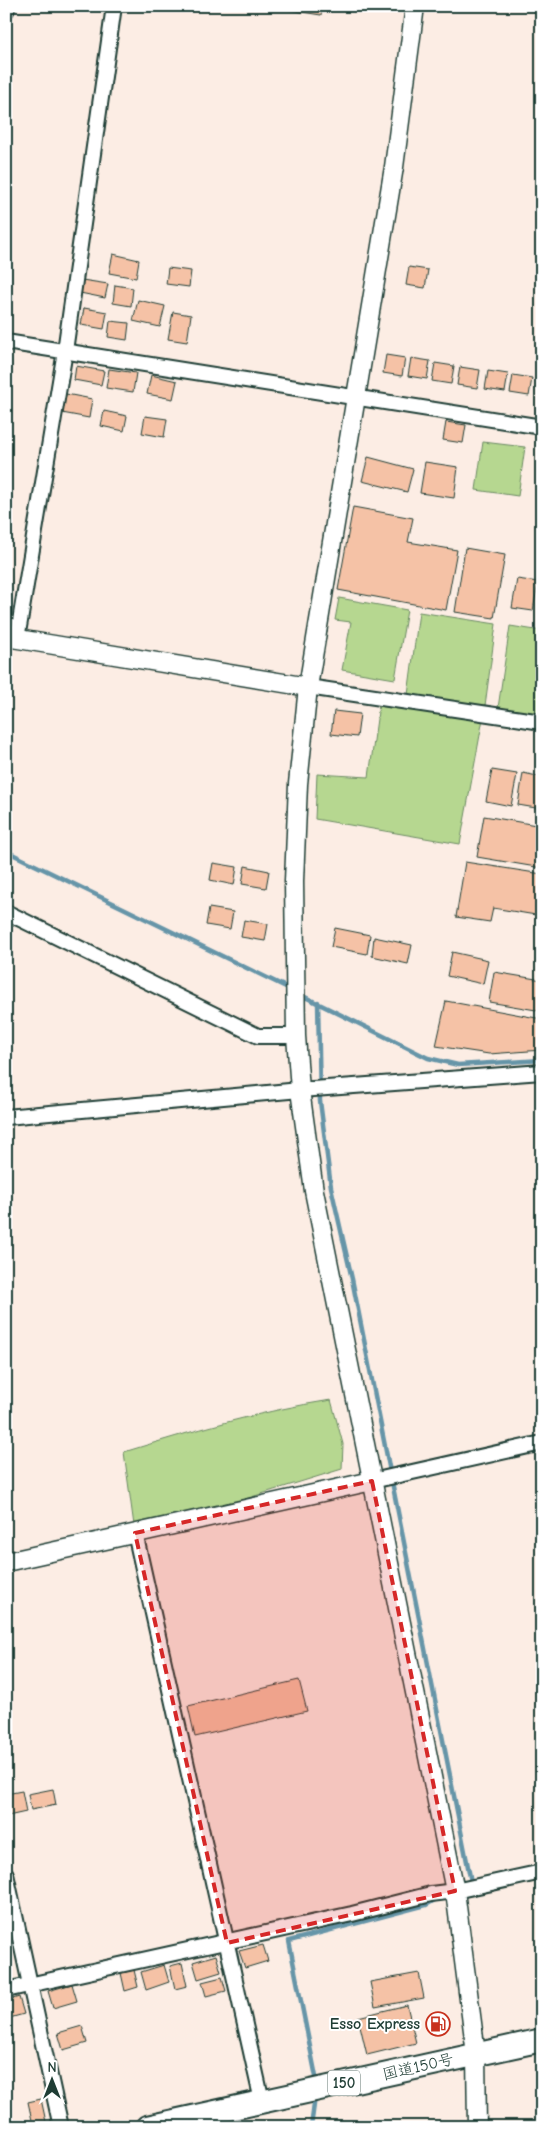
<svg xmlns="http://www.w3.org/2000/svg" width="548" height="2133" font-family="'Comic Neue','Klee One',sans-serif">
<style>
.green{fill:#b6d790;stroke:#6a8a62}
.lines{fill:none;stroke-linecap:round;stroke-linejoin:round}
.stream{stroke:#6695a8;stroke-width:4.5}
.building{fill:#f5c2a6;stroke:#1f3d34}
.minor-casing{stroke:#1f3d34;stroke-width:18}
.tertiary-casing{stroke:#1f3d34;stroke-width:21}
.trunk-casing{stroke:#1f3d34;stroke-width:26}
.minor{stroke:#fff;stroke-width:14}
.tertiary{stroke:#fff;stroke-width:18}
.trunk{stroke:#fff;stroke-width:22}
.marked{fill:#d62828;fill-opacity:0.2;stroke:#d62828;stroke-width:4;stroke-dasharray:10 6;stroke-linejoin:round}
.labels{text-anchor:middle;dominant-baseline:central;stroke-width:4;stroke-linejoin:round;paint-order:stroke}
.shield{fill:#fff;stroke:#627771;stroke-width:1}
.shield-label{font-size:15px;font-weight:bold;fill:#1f3d34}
.poi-label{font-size:16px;font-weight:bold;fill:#1f3d34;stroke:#fff;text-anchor:end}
.street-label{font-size:16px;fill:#1f3d34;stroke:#fff}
</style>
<rect width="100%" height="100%" fill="#fcede4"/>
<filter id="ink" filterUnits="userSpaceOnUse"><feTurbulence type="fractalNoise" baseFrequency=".02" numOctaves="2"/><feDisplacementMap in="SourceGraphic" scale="10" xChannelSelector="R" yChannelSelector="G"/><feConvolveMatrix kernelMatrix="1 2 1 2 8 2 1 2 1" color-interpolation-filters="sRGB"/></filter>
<g filter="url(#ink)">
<g class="green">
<polygon points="483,442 525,447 518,496 476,490"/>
<polygon points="339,598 407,610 395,679 342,670 351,622 335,620"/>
<polygon points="419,612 496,624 484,713 460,844 315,819 317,774 369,777 380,697 476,711 408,695"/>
<polygon points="510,626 542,631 542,722 497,715"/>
<path d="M 331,1400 L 343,1444 L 342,1469 L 135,1533 L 124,1452 C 192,1431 260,1411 331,1400 Z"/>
</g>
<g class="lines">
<g class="stream">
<polyline points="6,851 290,989"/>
<polyline points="299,994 428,1058 458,1065 542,1060"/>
<polyline points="318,1002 320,1101 331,1187 352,1279 471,1882 467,1884"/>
<polyline points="317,2082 289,1941 426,1905 438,1898"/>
<polyline points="311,2127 315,2097"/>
</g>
</g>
<g class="building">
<polygon points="289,6 323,6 321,15 289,10"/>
<polygon points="113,254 139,260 136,278 109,273"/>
<polygon points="409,267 428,270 425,288 406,285"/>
<polygon points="168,268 191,271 189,287 166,284"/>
<polygon points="82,280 108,284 105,298 80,293"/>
<polygon points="115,285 133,288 131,306 113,303"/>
<polygon points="138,300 165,306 160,327 133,321"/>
<polygon points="84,308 107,312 104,329 81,325"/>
<polygon points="173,312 191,315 187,342 168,339"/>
<polygon points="110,321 129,323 127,340 108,337"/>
<polygon points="386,355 405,358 402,376 383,373"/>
<polygon points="411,358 430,361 427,379 408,376"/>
<polygon points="435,363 454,366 451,384 432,381"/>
<polygon points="76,366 104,371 101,385 74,380"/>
<polygon points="460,367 480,370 477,388 457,385"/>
<polygon points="109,369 136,373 133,392 106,388"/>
<polygon points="488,371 508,374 505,392 485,389"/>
<polygon points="151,375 177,381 173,399 147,394"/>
<polygon points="513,375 532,378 529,396 510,393"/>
<polygon points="66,394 92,399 89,418 62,413"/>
<polygon points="104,411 127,416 124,431 101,426"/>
<polygon points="145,416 167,419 164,437 142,433"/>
<polygon points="446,422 466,425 463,443 443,440"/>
<polygon points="368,457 413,469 407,492 362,481"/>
<polygon points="425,462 458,467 454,498 420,493"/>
<polygon points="353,507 413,518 408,542 457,550 446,610 338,590"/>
<polygon points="465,548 505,555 494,618 455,612"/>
<polygon points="517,579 538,582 533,611 512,608"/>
<polygon points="334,711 360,714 357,737 331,734"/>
<polygon points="492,770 517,774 511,806 486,801"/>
<polygon points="523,773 542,777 542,809 518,805"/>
<polygon points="484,816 542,826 542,868 477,857"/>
<polygon points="465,862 542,874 542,916 493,908 490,922 456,917"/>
<polygon points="213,863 237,867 234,885 210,880"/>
<polygon points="245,866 269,871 266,888 242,884"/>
<polygon points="209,908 233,912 230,929 206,925"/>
<polygon points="244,920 268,924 265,941 241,937"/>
<polygon points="335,928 370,935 367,954 331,947"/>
<polygon points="374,937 412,945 408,964 372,956"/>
<polygon points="452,952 488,960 483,984 447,976"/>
<polygon points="494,972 542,980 542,1011 489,1002"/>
<polygon points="446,1001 542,1019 542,1050 489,1054 436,1046"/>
<polygon points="299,1680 307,1711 195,1737 188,1706"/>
<polygon points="53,1789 56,1805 31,1810 28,1794"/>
<polygon points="22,1791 26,1812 8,1816 6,1794"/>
<polygon points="263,1945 268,1961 245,1968 239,1951"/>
<polygon points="216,1955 221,1972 198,1979 193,1962"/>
<polygon points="182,1963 187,1986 175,1989 170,1966"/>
<polygon points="164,1965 169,1982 146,1990 141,1972"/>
<polygon points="134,1970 138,1987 125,1991 121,1973"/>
<polygon points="419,1973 424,1998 375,2007 370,1982"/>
<polygon points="222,1977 226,1991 206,1996 202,1982"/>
<polygon points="72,1984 77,2001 53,2008 48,1991"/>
<polygon points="19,1997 24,2014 6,2019 6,2001"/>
<polygon points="407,2005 416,2043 367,2055 358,2017"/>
<polygon points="82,2026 87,2043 63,2050 58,2033"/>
<polygon points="41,2099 46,2122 33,2125 28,2102"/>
</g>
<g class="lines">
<g class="minor-casing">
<g id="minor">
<polyline points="6,11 8,6"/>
<polyline points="6,342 542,427"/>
<polyline points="17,639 65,351 114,6"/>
<polyline points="308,687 542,722"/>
<polyline points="6,912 258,1036 296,1036"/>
<polyline points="6,1117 300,1090 542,1072"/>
<polyline points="372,1481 542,1443"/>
<polyline points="135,1533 262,2101"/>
<polyline points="6,1874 61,2127"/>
<polyline points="6,1990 352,1914 431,1894 455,1891 542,1872"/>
</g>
</g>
<g class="tertiary-casing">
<g id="tertiary">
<polyline points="415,6 394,167 308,687 298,784 294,881 296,1036 300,1090 314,1191 455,1891 476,2054 477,2127"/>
<polyline points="6,637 308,687"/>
<polyline points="6,1562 372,1481"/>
</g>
</g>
<g class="trunk-casing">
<polyline id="trunk" points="147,2127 542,2040"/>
</g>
<use href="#minor" class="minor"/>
<use href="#tertiary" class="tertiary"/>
<use href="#trunk" class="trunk"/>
</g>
</g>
<path class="marked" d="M 372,1481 L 455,1891 L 227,1943 L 135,1533 Z"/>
<defs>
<g id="fuel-ring" transform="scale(1.25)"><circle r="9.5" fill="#fff" stroke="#c8321e" stroke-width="1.5"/><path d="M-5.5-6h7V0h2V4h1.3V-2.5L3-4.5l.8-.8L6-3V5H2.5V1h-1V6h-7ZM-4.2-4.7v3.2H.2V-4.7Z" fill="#c8321e"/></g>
</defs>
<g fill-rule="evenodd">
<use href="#fuel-ring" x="438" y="2024"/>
</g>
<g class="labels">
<rect class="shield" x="328" y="2070.5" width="32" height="25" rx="4"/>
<g class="shield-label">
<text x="344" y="2083">150</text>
</g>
<g class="poi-label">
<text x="420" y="2024">Esso Express</text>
</g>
<g class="street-label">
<text transform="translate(418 2067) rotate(-13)">国道150号</text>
</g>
</g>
<rect width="548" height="2133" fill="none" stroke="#fff" stroke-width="25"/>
<rect x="12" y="12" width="523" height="2108" fill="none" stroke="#1f3d34" stroke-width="2" filter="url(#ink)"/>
<g transform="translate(52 2080)" stroke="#ffffff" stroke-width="4" paint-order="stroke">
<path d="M0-4L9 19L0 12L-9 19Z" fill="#1f3d34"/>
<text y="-8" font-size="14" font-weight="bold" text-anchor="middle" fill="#1f3d34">N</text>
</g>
</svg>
